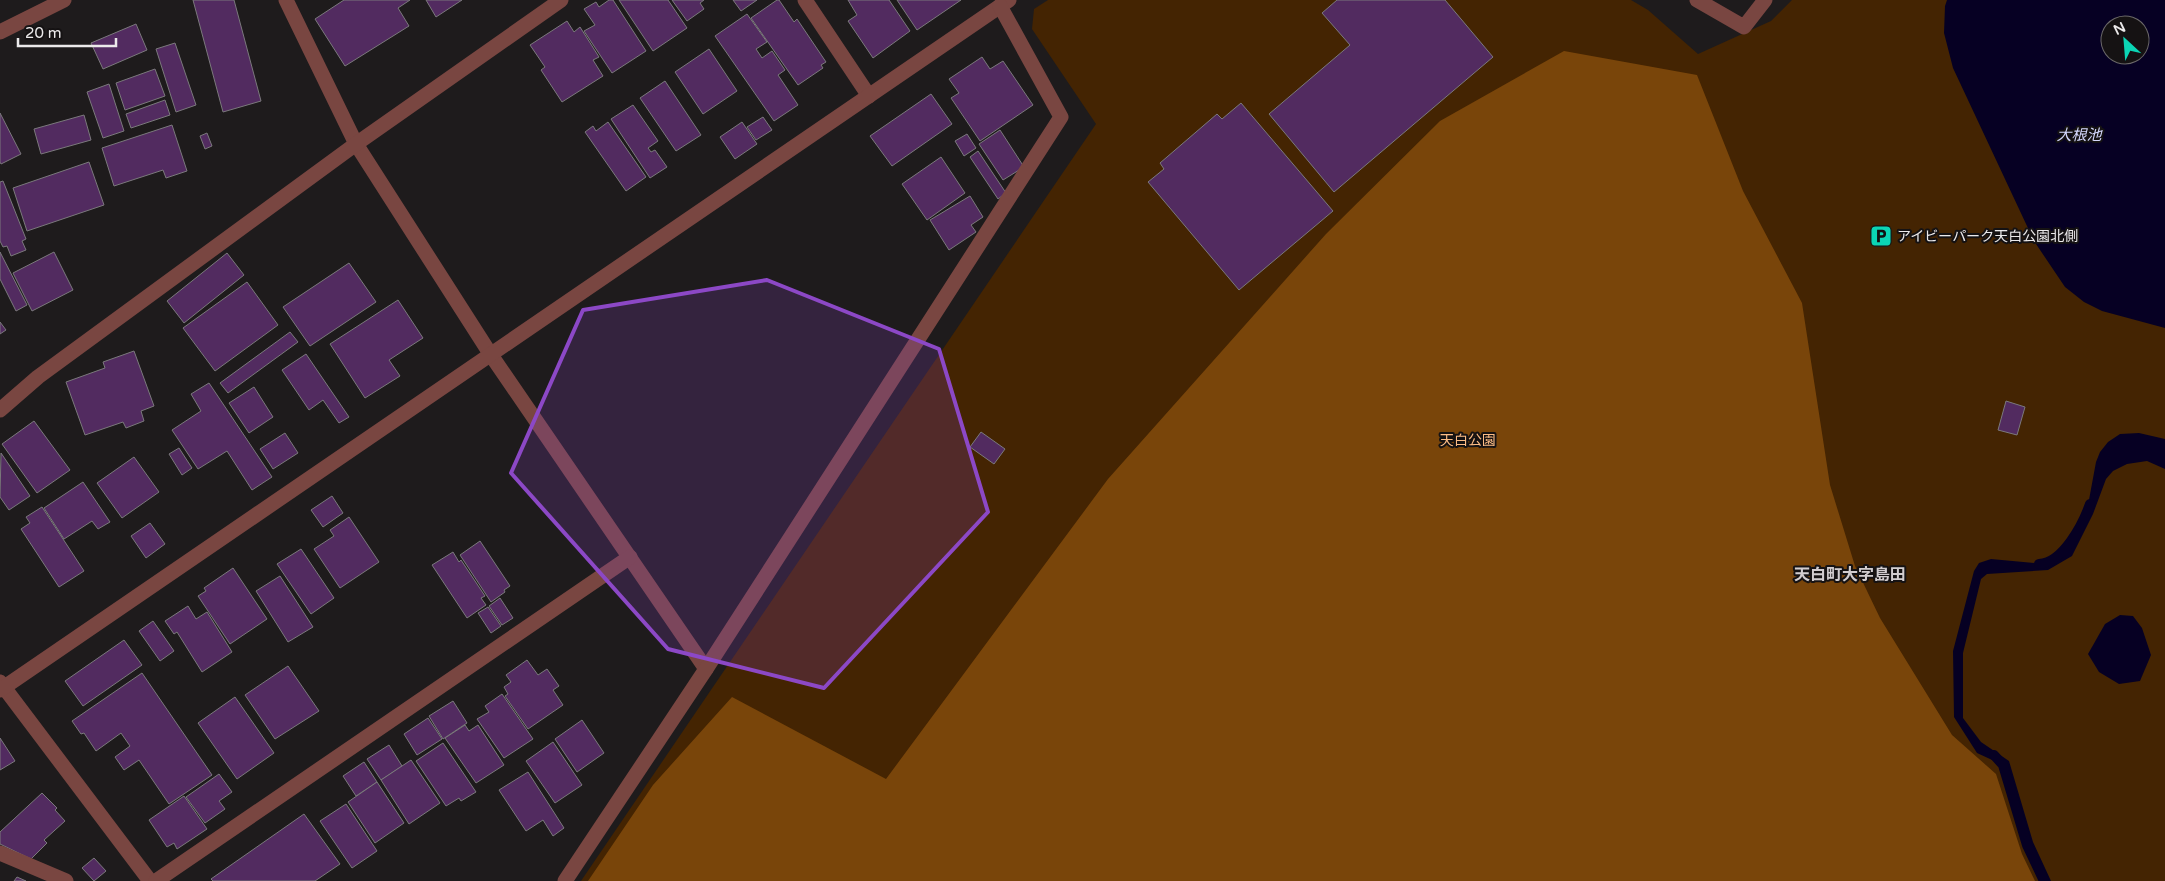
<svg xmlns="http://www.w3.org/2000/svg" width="2165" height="881" font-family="'Varela Round','Noto Sans JP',sans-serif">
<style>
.green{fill:#442402;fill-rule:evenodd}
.forest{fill:#79450a}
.water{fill:#060023;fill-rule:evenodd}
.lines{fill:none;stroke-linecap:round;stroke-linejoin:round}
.stream{stroke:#060023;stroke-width:10}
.building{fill:#522b60;stroke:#7b797c}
.minor{stroke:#794641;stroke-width:15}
.marked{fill:#8c48c6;fill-opacity:0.2;stroke:#8c48c6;stroke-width:4;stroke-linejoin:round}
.labels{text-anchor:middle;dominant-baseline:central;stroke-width:4;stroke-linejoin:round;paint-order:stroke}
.poi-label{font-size:14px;fill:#eceaeb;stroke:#151213;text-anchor:start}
.park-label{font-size:14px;fill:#fdbd86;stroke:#151213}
.water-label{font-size:15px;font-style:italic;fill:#d5d8fd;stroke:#151213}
.quarter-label{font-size:16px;font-weight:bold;fill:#d2cdcf;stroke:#151213}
</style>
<rect width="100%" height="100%" fill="#1e1b1c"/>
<path class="green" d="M 1048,0 L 1631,0 L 1648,10 L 1698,54 L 1771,21 L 1792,0 L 2165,0 L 2165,881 L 581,881 L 1096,124 L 1032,29 L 1034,9 ZM 2110,25 L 2140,25 L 2140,55 L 2110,55 Z"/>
<polygon class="forest" points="1564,51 1697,75 1743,191 1802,303 1830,485 1855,566 1880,618 1952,735 1996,774 2022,854 2035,881 588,881 653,785 732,697 886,779 1108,479 1326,234 1440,121"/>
<g class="water">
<path d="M 1947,0 L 2165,0 L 2165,328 L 2102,311 L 2084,302 L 2065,287 L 2034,241 L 1953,68 L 1944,33 L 1945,6 ZM 2110,25 L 2140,25 L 2140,55 L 2110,55 Z"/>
<polygon points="2139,433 2165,439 2165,469 2147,461 2127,464 2113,471 2106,479 2093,514 2072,556 2048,570 1987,574 1981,579 1963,653 1963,718 1981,742 2009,761 2033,842 2051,881 2044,881 2027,845 2003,765 1977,753 1954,717 1953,651 1974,571 1979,563 1991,559 2044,564 2068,548 2086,516 2096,462 2100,452 2108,442 2120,434"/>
<polygon points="2120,615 2133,616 2142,628 2151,655 2140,681 2119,684 2099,672 2088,654 2105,624"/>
</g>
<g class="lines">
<g class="stream">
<path d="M 2039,564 C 2063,563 2083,524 2090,504"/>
<polyline points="1994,755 2003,765 2027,845 2044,881"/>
</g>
</g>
<g class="building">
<polygon points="193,0 234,0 261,101 223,112"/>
<polygon points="344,0 410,0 398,8 409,26 345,66 315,19"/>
<polygon points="426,0 462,0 436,17"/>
<polygon points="609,0 613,0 646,51 612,73 584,31 595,25 584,9 596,2 599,7"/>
<polygon points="619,0 668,0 687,28 653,51"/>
<polygon points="672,0 704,0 700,3 704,9 687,21"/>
<polygon points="733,0 757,0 741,11"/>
<polygon points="777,0 779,0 794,22 797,19 826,62 821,65 823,68 798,85 751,18"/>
<polygon points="848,0 889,0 910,31 873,58 848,21 857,15"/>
<polygon points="897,0 961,0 917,30"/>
<polygon points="1337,0 1445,0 1493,57 1334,192 1269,114 1350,45 1322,13"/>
<polygon points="747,14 767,42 756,49 762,58 772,51 785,70 778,75 798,105 774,121 715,36"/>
<polygon points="567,21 574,32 580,27 599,57 593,60 603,76 562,102 541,70 545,67 530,45"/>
<polygon points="136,24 147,50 103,69 91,43"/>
<polygon points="175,43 196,105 176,112 156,49"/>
<polygon points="709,49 737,91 703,114 675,72"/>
<polygon points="982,57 990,69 1003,61 1033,105 980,141 951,98 959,93 949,79"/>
<polygon points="155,69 165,96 125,110 116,83"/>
<polygon points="665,81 701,135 676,151 640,98"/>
<polygon points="109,84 124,131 103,138 87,92"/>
<polygon points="931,94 952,124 892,166 870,136"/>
<polygon points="165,100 170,115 131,128 126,114"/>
<polygon points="1241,103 1333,211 1239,290 1148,182 1164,169 1160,163 1217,114 1222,119"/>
<polygon points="633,105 658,141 648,148 651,152 655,150 667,167 650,178 611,119"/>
<polygon points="0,113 21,154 1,164 0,162"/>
<polygon points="84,115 91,140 41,154 34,129"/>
<polygon points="763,117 772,130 756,140 747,127"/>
<polygon points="608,122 646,177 626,191 585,132 593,126 596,131"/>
<polygon points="742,122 757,144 735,159 720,137"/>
<polygon points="172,125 187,171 166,178 163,170 114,186 102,148"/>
<polygon points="1000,130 1024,167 1003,180 979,144"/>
<polygon points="207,133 212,146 205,149 200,136"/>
<polygon points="967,134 976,148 964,156 955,141"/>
<polygon points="978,151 1006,193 998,199 970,157"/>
<polygon points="941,157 965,193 927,220 902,184"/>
<polygon points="89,162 104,205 27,231 13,188"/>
<polygon points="3,181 26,239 22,241 26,250 11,256 7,246 3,247 0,241 0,182"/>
<polygon points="970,196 983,217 971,225 976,232 949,250 930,220"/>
<polygon points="0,252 27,305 16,311 0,279"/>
<polygon points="54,252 73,290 32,311 13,273"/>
<polygon points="227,253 244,275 184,323 167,301"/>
<polygon points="349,263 376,302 310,346 283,307"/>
<polygon points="247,282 278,325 215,371 183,328"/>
<polygon points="398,300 423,338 389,360 400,376 365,398 330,344"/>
<polygon points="0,322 6,330 0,334"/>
<polygon points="290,332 298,342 228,393 220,383"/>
<polygon points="134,351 154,406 141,411 144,421 126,428 123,422 85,435 66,382 105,368 103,362"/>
<polygon points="306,354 349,417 339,423 323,400 309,410 282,370"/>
<polygon points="209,383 272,477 252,490 227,451 198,469 172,430 201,411 191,394"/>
<polygon points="254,387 273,417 249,433 229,403"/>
<polygon points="2006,401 2025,407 2017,435 1998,430"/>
<polygon points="34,421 70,470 37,493 2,444"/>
<polygon points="981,432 1005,449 994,464 970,447"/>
<polygon points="285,433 298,453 273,469 260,449"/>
<polygon points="179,448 192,468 182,475 169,454"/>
<polygon points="1,453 30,496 9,510 0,497"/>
<polygon points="134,457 159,492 122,518 97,483"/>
<polygon points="83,482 110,522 98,529 92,521 64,539 44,508"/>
<polygon points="332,496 343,513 323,527 311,510"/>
<polygon points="42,507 84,571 59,587 21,529 30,523 26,517"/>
<polygon points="349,517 379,562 340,588 314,549 334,536 330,530"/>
<polygon points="150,523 165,544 146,558 131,536"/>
<polygon points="480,541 510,586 504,590 505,592 491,602 460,555"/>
<polygon points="301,549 334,598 311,614 277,564"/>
<polygon points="453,552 459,562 461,560 485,596 481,598 486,605 467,618 432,565"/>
<polygon points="233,568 267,619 230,644 198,596 206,591 204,588"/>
<polygon points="280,576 313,627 288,642 256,591"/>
<polygon points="500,598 513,618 502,625 489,606"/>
<polygon points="188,606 196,619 207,612 232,652 202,672 177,632 174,634 165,621"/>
<polygon points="488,607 501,626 491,633 478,613"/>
<polygon points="153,621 174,651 160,661 139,631"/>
<polygon points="124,640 142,665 83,706 65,681"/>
<polygon points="527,660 538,675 547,669 559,686 553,690 563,705 528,729 505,696 508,694 504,687 511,682 506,675"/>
<polygon points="288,666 319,711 275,739 245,695"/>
<polygon points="142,673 212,775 169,804 139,760 124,770 115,757 130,746 121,733 96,751 84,733 81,734 72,721"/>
<polygon points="502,694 533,739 504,758 477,719 489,712 485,706"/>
<polygon points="235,697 274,753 237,779 198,723"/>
<polygon points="453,701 467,723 443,739 429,716"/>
<polygon points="428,718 442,739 417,755 404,734"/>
<polygon points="582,720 604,753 577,772 555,739"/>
<polygon points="465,725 469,731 478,725 504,765 476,783 445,738"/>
<polygon points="0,738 15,761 0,770"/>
<polygon points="553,742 582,785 555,803 526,761"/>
<polygon points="443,743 476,792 461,801 459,798 446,806 416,761"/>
<polygon points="389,745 402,766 381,780 367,759"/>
<polygon points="411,760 440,803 409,824 381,780"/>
<polygon points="364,762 377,782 356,796 343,776"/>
<polygon points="528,772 564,828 553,836 543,820 526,831 499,790"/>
<polygon points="219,774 232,792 219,801 225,809 205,823 186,797"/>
<polygon points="377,782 404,823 375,843 348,802"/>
<polygon points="42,793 57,808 55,810 65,821 44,840 47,843 31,859 0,844 0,832"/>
<polygon points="184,796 207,829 177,849 174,843 167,847 149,820"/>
<polygon points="346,804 377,851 352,868 320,821"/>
<polygon points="304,814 340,864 315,881 213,881 211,879"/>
<polygon points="94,858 106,871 94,881 82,868"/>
<polygon points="17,877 26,881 14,881"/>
</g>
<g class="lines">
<g class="minor">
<polyline points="286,0 356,144 491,355 706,669"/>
<polyline points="805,0 869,96"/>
<polyline points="1697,0 1744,27 1765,0"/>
<polyline points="0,32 64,0"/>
<polyline points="0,410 38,377 356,144 561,0"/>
<polyline points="0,682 150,881"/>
<polyline points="0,690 1009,0"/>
<polyline points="0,853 66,881"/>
<polyline points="156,881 630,557"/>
<polyline points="565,881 706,669 1061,117 1000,6"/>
</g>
</g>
<path class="marked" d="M 767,280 L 939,349 L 988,512 L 824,688 L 668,649 L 511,473 L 583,310 Z"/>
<defs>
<g id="parking-square" transform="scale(1.125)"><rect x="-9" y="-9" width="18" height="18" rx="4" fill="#0bd5b5" stroke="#151213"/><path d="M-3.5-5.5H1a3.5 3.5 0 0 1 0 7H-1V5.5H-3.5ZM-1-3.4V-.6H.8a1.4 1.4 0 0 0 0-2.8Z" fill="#111"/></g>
</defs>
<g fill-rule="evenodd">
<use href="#parking-square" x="1881" y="236"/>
</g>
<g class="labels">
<g class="poi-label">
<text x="1897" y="236">アイビーパーク天白公園北側</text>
</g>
<g class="park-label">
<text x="1468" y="440">天白公園</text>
</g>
<g class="water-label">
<text x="2079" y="135">大根池</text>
</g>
<g class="quarter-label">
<text x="1850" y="575">天白町大字島田</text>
</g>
</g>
<g transform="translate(2125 40) rotate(334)"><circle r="24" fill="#151213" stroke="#6b6869"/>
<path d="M0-4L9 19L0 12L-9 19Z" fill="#0bd5b5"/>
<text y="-8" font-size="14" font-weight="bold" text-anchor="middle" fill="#eceaeb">N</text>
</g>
<path d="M18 38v8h98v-8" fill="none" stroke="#eceaeb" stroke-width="2.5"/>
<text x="25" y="38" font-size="15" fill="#eceaeb" stroke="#151213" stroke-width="4" paint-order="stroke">20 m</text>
</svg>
